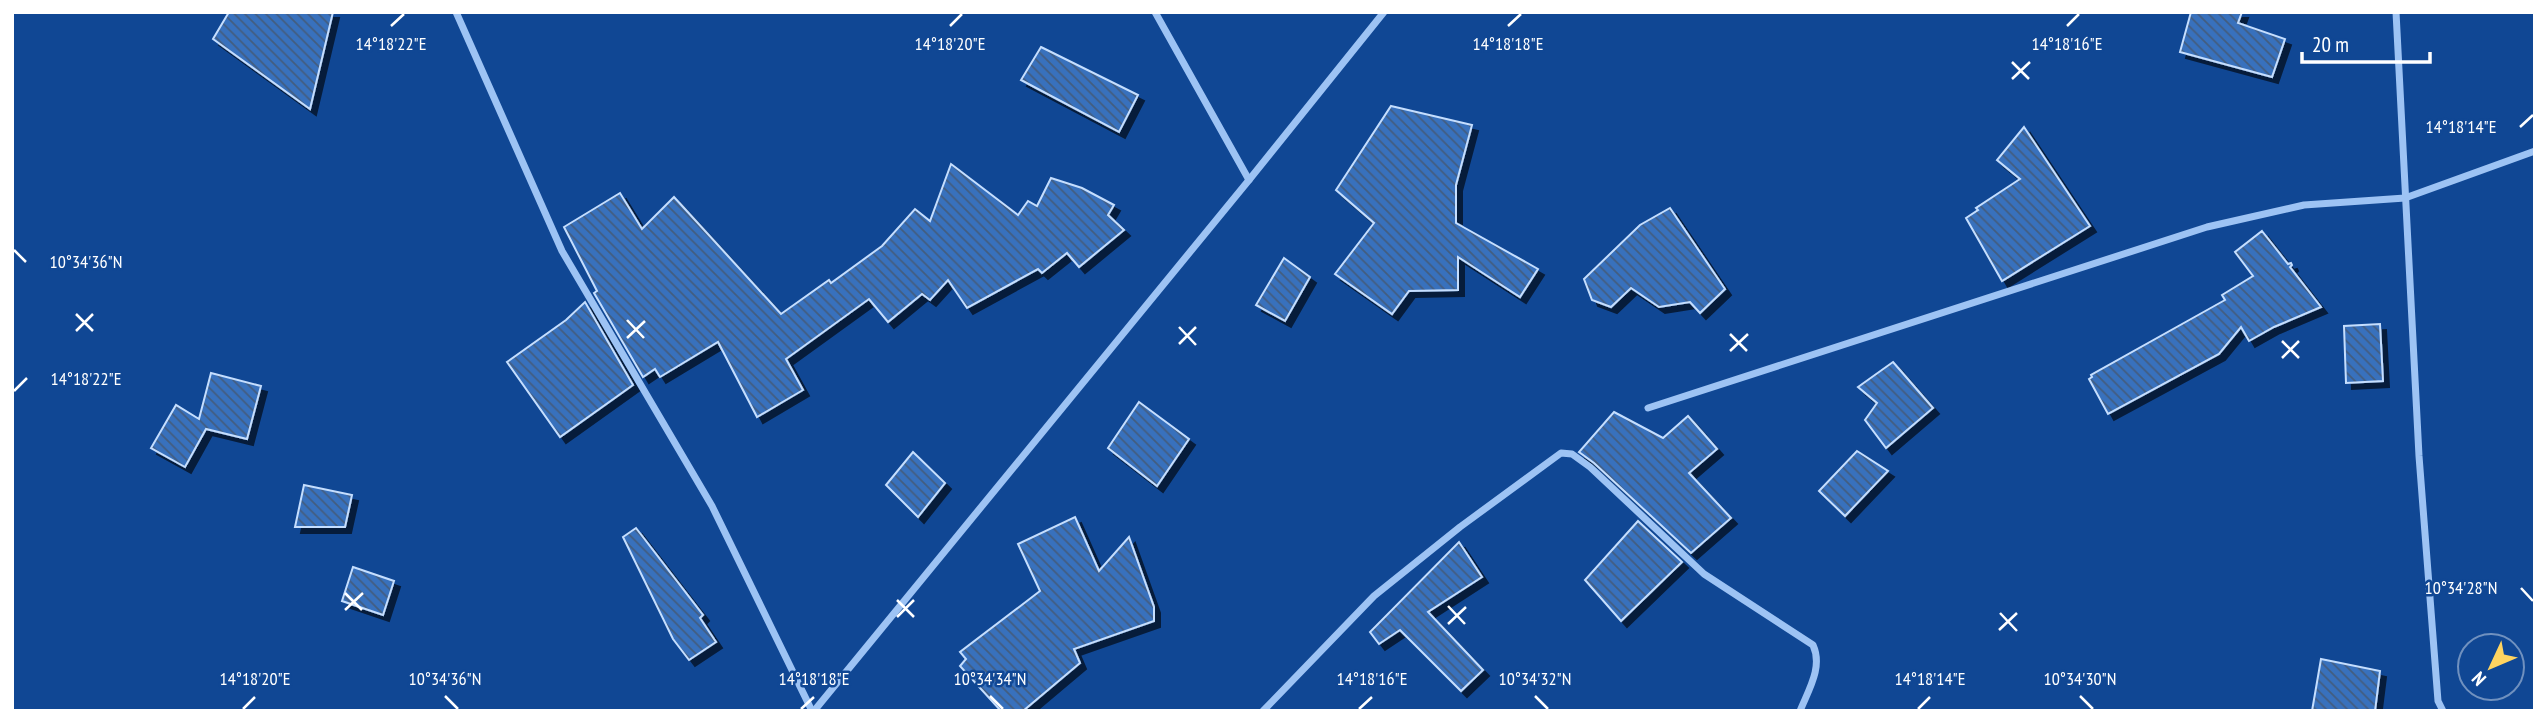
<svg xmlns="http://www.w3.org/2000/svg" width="2547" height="723" font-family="'PT Sans Narrow',sans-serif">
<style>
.building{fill:url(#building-back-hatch);stroke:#c5defe;stroke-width:2;filter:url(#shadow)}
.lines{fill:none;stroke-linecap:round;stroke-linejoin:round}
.minor{stroke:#9dc3f4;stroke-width:7}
.ticks{fill:none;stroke:#fff;stroke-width:2.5}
.ticks-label{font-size:18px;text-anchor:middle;fill:#fff;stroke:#104794;stroke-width:5;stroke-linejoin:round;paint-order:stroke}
</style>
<defs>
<pattern id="building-back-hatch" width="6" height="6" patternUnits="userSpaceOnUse" patternTransform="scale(1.75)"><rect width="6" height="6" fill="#3871bd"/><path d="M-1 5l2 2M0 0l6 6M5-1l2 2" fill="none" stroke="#435d7f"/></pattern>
<filter id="shadow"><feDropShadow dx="6" dy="6" stdDeviation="0" flood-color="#0009"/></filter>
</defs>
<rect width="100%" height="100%" fill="#104794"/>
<g class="building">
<polygon points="229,12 333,12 310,109 213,39"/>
<polygon points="2191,12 2242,12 2238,23 2285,39 2272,77 2180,52"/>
<polygon points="1041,47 1138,95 1119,132 1021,80"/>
<polygon points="1391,106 1472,125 1456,185 1456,223 1538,269 1520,297 1458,257 1458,290 1409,291 1392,314 1335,274 1374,223 1336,190"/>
<polygon points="2024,127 2090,226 2002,281 1966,218 1978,210 1976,208 2020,179 1997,160"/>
<polygon points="951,164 1018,215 1028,201 1037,206 1051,178 1082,188 1114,205 1108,215 1124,230 1079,267 1067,253 1042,273 1038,269 967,308 948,280 930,300 922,294 888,322 869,299 786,359 803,390 757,417 718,342 660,377 655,369 643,377 594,293 597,291 564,227 620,193 642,229 674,197 781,314 829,280 831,283 882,246 915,209 930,221"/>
<polygon points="1670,208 1725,289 1700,313 1690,302 1659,307 1631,288 1611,307 1592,300 1584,279 1640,225"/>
<polygon points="2262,231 2288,264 2291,263 2292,265 2290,267 2321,307 2274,327 2249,341 2241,327 2219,354 2108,414 2089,379 2092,377 2091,375 2225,300 2222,295 2253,276 2235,252"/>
<polygon points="1284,258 1310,277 1285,321 1256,305"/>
<polygon points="585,302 633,385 560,437 507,362 566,320"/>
<polygon points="2380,324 2383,381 2346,383 2344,326"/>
<polygon points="1893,362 1933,408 1886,448 1865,420 1877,403 1858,387"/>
<polygon points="211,373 261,386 247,439 206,429 185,467 151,448 176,405 199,419"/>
<polygon points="1139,402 1189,439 1157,486 1108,448"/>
<polygon points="1614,412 1663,438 1688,416 1717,449 1689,473 1731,518 1691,553 1594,463 1579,452"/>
<polygon points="1857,451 1888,471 1845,516 1819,491"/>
<polygon points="913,452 945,483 918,517 886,485"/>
<polygon points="304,485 352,495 345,527 295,527"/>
<polygon points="1075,517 1099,571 1129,537 1154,607 1154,621 1074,649 1080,663 1023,711 1001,711 960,666 966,659 960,652 1040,591 1018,544"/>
<polygon points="1638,521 1682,562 1621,621 1585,580"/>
<polygon points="636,528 703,615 700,618 716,642 689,660 673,639 623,537"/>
<polygon points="1459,542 1482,577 1428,612 1483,670 1461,691 1400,630 1379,644 1370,632"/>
<polygon points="353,567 394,581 383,615 342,601"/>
<polygon points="2321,659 2380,671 2375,711 2312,711"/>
</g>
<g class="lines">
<g class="minor">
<polyline points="456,12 562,251 712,506 812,711"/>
<polyline points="1155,12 1249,180"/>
<polyline points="2396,12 2419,456 2438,701 2443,711"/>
<polyline points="1648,408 2207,227 2304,205 2405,198 2535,151"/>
<polyline points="814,711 1249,180 1384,12"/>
<path d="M 1263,711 L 1374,596 L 1460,527 L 1561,453 L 1572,454 L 1590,467 L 1704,574 L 1813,645 C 1823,667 1809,689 1800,711"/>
</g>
</g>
<path class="ticks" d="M 391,26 L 404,14M 950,26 L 962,14M 1508,26 L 1521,14M 2067,26 L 2079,14M 2012,62 L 2029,79M 2012,79 L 2030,62M 2520,127 L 2533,115M 14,250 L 26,262M 76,314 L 93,331M 627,320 L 644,338M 1179,327 L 1196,345M 76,331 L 93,314M 1730,334 L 1747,351M 627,338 L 645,321M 2282,341 L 2299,358M 1179,344 L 1196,327M 1730,351 L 1748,334M 2282,358 L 2299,341M 14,391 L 27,378M 2521,588 L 2533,601M 345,593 L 362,610M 897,600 L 914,617M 1448,606 L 1465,624M 345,610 L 363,593M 2000,613 L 2017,631M 897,617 L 914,600M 1448,624 L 1466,607M 1999,630 L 2017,613M 445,696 L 458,709M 990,696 L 1003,709M 1535,696 L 1548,709M 2080,696 L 2093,709M 243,709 L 255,697M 801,709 L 814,697M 1359,709 L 1372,697M 1918,709 L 1930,697"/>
<g class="ticks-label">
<text x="391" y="50">14°18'22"E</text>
<text x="950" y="50">14°18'20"E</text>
<text x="1508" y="50">14°18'18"E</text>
<text x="2067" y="50">14°18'16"E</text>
<text x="2461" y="133">14°18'14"E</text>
<text x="86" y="268">10°34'36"N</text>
<text x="86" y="385">14°18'22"E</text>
<text x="2461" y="594">10°34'28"N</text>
<text x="445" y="685">10°34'36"N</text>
<text x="990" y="685">10°34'34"N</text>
<text x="1535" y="685">10°34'32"N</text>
<text x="2080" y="685">10°34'30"N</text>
<text x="255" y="685">14°18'20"E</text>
<text x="814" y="685">14°18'18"E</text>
<text x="1372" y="685">14°18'16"E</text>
<text x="1930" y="685">14°18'14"E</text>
</g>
<rect width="2547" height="723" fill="none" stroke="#ffffff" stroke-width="28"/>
<g transform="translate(2491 667) rotate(226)"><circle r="33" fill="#104794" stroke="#7091bf" stroke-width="2"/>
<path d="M0-5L12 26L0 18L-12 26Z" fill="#ffd460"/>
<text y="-10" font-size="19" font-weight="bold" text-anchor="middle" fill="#ffffff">N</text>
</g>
<path d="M2302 52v10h128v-10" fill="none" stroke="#ffffff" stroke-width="3.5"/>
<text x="2312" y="52" font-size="21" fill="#ffffff" stroke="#104794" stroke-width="5" paint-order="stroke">20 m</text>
</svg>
